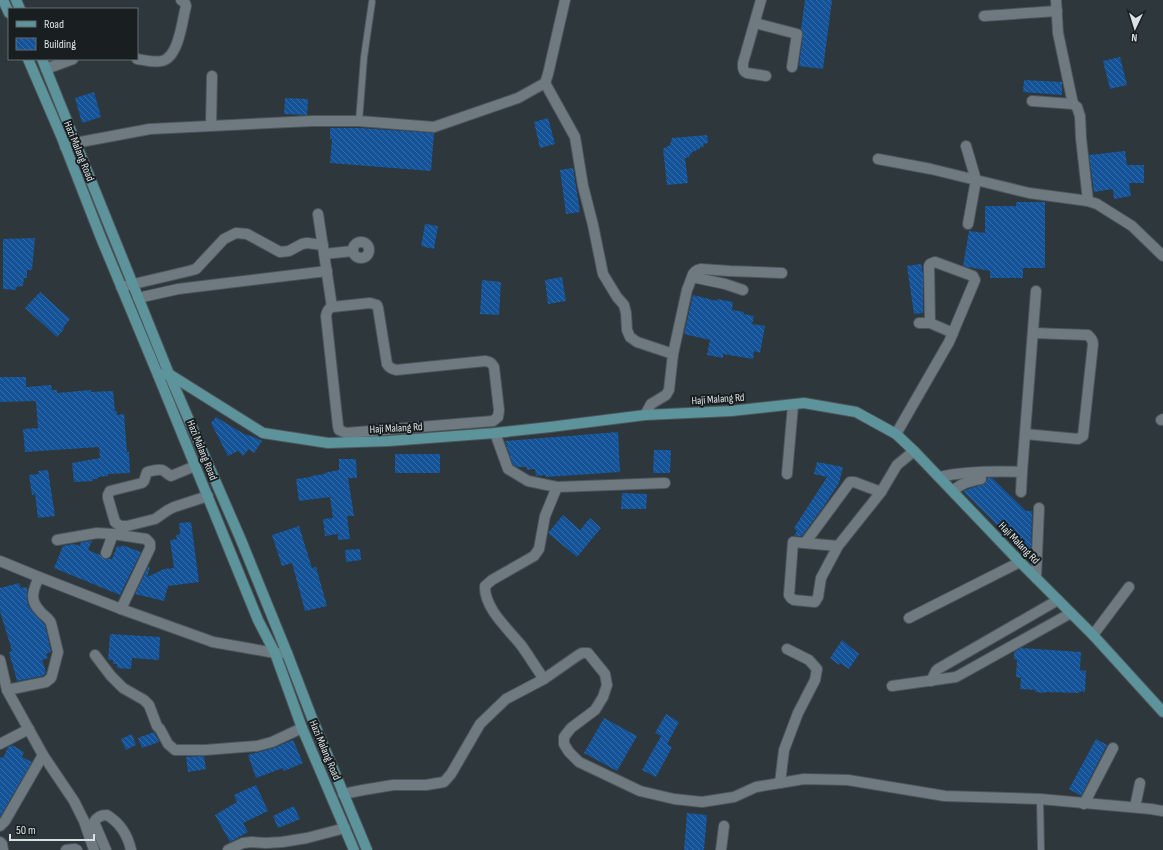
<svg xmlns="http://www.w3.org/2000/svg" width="1163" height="850" font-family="'Sofia Sans Condensed',sans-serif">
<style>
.building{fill:url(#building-back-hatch)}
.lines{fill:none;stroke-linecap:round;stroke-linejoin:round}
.lane-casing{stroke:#4c5559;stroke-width:8}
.street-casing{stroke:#4c5559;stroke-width:12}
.secondary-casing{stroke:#4c5559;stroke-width:12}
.lane{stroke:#6f7a80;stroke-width:6}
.street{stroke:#6f7a80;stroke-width:10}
.secondary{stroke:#5d939b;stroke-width:10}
.labels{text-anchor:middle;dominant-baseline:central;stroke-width:4;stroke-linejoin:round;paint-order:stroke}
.street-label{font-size:11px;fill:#dae1e4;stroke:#191e20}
</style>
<defs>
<pattern id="building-back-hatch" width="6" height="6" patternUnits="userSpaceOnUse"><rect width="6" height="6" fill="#145398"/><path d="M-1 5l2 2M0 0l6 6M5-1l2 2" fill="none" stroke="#366ba6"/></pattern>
</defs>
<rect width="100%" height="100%" fill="#2d373c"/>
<g class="building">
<polygon points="805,0 832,0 823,69 799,66 803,35 801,29"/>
<polygon points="1120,57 1127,85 1110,89 1103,61"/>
<polygon points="1024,80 1062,82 1062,95 1023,92"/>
<polygon points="94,92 101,117 82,123 75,98"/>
<polygon points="285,98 308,99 307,115 284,114"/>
<polygon points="548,118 555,144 540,148 534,122"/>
<polygon points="330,128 359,128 434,133 431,171 330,163 332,139 330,139"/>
<polygon points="707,135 708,143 703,144 704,147 700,147 700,149 696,150 696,151 692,152 692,154 689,155 690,157 685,158 688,183 667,185 663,149 670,145 672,138"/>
<polygon points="1125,151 1127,165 1144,165 1144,183 1129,183 1131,196 1114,199 1113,189 1094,192 1089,155"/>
<polygon points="573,168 580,212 566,214 560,170"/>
<polygon points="1016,202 1045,202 1045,268 1023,268 1023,278 990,278 990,271 963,266 969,231 985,233 985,206 1016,206"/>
<polygon points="425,224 438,226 434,249 421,246"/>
<polygon points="35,238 32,270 27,270 27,278 24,278 23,286 16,287 16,290 3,289 3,239"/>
<polygon points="921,264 923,273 923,313 914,314 907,266"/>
<polygon points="562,277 566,301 548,304 545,280"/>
<polygon points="482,280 501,282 499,315 480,314"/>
<polygon points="40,292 70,319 63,328 64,329 57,337 25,308"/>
<polygon points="693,295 717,301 717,299 733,302 732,310 744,312 744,314 754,316 752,324 765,326 760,353 754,351 753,359 723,354 723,358 707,355 710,340 684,334"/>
<polygon points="0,377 26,377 26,387 51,385 52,390 57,390 57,393 91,390 91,392 113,391 115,411 117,411 117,415 124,414 127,452 129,452 130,473 108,474 108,476 98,477 98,479 93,479 93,481 74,482 72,463 100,458 99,447 25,452 23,429 38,428 36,402 35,401 0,402"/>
<polygon points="216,417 244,434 254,437 262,441 254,453 249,449 243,456 238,451 228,456 211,423"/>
<polygon points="618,432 620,472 546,477 545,475 536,476 535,469 527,470 527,467 518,467 513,465 505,441"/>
<polygon points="654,450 671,450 670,473 653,473"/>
<rect x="395" y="454" width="45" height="19"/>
<polygon points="339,459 356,459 357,478 348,478 354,516 347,516 350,539 338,540 338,534 325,536 323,519 333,518 330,497 299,501 296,479 311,477 311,476 325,474 324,473 339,470"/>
<polygon points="817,462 843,467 839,483 824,506 802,536 794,536 797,531 794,528 827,477 814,474"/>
<polygon points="48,470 55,516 38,518 35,494 32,495 29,475 39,474 38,471"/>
<polygon points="988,478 992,478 1026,511 1032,511 1031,552 1025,552 1025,544 1017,544 1018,541 1013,541 963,491 971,488 985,484"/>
<polygon points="622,493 647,494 646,509 621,509"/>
<polygon points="563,515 580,530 590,518 601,528 577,557 548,533"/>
<polygon points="191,522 199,582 168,586 164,601 135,594 148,567 150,567 147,577 164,569 174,568 170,540 177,539 176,535 180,534 179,523"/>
<polygon points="299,526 312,568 316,567 327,606 305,611 292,563 282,566 272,535"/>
<polygon points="92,541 88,550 100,555 104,559 112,559 117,546 121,547 122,545 141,552 120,595 54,568 63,546 74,544 80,546 81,542"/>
<polygon points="360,549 361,560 346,562 345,550"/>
<polygon points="19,583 21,588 27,587 27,599 28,605 32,611 45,625 51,652 46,654 48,658 42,660 46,672 45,674 42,676 17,681 9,652 12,651 0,611 0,588"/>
<polygon points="110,634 160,637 159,660 132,658 131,669 117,668 117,664 113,664 113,660 108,660"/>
<polygon points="842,640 859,654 849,669 840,663 839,665 830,658"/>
<polygon points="1021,648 1081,652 1080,670 1086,671 1085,692 1080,691 1079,693 1045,692 1045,693 1035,692 1036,690 1020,689 1021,678 1016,677 1017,660 1014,659 1014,652"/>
<polygon points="666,714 679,722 667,744 672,747 656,777 642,770 661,736 655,733"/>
<polygon points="604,718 637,736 617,771 584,753"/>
<polygon points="154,732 159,742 142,748 138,738"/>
<polygon points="132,734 136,745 126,750 121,739"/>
<polygon points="1096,739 1107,745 1081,796 1069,789"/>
<polygon points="293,740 303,763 284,771 283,768 256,778 248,755 274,748"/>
<polygon points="12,745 24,752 22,757 32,762 0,817 0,757 3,758 8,747"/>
<polygon points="204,756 206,769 188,772 186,757"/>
<polygon points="256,785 268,811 243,823 248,832 230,842 215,815 237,802 234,795"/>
<polygon points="294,806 300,819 278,828 273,816"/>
<polygon points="687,813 707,815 704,850 684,850"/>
</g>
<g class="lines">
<g class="lane-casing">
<g id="lane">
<polyline points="359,121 364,57 372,2"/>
<polyline points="1040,799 1041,850"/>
</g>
</g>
<g class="street-casing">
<g id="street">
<path d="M 761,0 L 743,63 C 743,67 742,71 747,73 L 766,76"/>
<polyline points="1056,0 1058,33 1073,104"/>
<polyline points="984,16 1057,11"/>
<polyline points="755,23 797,34 792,67"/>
<path d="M 137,59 C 145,60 154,63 162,61 C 179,57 182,21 186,6 L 185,3 L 181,0"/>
<polyline points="46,69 73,59"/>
<polyline points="545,83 575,137 583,186 593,225 603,274 617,297 624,305 626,313 627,330 630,337 637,342 673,354"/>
<polyline points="1032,101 1073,104 1077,107 1080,116 1081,138 1088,201"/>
<polyline points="211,126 212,76"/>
<polyline points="966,146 976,180 1029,193 1088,201 1097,204 1132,226 1163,256"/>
<polyline points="65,147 75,143 150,129 312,121 359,121 434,127 518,98 545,83 548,74 565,0"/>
<polyline points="878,159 931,169 976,180 968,224"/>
<polyline points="318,214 332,307"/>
<circle cx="361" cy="250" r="8"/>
<polyline points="324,254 353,251"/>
<path d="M 692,277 C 693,272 696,270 701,269 L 730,271 L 782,273"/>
<polyline points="121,287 189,271 196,269 224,239 236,233 247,234 280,252 289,251 302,244 307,243 323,245"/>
<polyline points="138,298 178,289 327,271"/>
<path d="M 370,303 L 377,305 L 378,308 L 387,364 C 389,368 392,369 396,370 L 485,361 C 490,362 491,362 494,367 L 499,410 L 498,417 L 493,421 L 346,433 L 339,430 L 338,426 L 326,316 C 327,311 328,309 332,307 Z"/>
<polyline points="919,323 930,323 953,333"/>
<polyline points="645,415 651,404 666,395 669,390 673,354 687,290 692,277 725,284 743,290"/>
<polyline points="1161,420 1163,419"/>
<polyline points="896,434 949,342 975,280 973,276 935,262 930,264 929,266 930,323"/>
<path d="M 1025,434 L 1078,439 L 1083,436 L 1093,344 C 1093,340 1091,338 1088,335 L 1033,333"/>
<path d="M 195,466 L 171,476 C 167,474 165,471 162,470 C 158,469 151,471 147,472 L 144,481 L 142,483 L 110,491 L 108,495 L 108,498 L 115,522 L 120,526 L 127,526 L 155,519 L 168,510 L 174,507 L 208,496"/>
<polyline points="1022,472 1036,291"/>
<polyline points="787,474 793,405"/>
<path d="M 939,477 C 967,471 994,471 1022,472 L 1021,492"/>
<polyline points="557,487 665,483"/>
<path d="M 953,491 C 961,483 970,481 981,479"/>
<polyline points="57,540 97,533 113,534 146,539 150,543 150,548 121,609"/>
<polyline points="805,543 850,482 854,482 881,492"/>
<polyline points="838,546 793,542 789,595 791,598 794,600 815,602 818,597 821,578 838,546 881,492 897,465 914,451"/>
<polyline points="106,553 113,534"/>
<polyline points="0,561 39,577 121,609 213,642 275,653 287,653"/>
<polyline points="1036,578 1039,508"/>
<polyline points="909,618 1020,562"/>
<polyline points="1093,635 1129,587"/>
<polyline points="95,655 111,676 123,688 144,700 149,705 157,726 160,729 168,744 175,750 205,750 257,746 272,742 302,728"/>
<polyline points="0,660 7,690 43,755 74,801 84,821 94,850"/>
<polyline points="544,679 577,656 582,653 588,653 605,674 607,685 603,697 595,710 571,728 564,737 564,744 569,752 579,762 640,791 674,799 702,802 734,797 756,787 804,779 848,780 945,796 1040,799 1151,809 1163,811"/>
<polyline points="931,681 936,671 938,669 1058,600"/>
<polyline points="892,686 956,677 1071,613"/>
<path d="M 7,690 L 46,682 L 51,678 L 52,675 L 58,652 L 51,623 C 49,618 44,616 40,611 C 29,600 33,590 39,577"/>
<polyline points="0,744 29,729"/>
<polyline points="780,783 784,750 798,713 815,680 817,669 809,660 787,649"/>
<path d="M 343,794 L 363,790 L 393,785 L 426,785 L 444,782 L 451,774 L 480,724 L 506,699 L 544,679 C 536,668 529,656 521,645 C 508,629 484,608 485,586 L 492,580 L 534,556 L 539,549 L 545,516 L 557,487 L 528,481 L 508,469 L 495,433"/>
<polyline points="1084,804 1113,748"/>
<polyline points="1135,807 1140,783"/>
<polyline points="0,826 5,821 43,755"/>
<polyline points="0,842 2,844 3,850"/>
<polyline points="66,850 75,849 77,850"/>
<path d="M 106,850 L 94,822 C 97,817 101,815 107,815 C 120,823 128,836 131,850"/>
<polyline points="228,850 243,843 252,842 266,843 282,842 307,838 345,828"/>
<polyline points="721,850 724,826"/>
</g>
</g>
<g class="secondary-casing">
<g id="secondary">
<polyline points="3,0 9,13"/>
<polyline points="16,0 20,9"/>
<polyline points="28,59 62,138 101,238 158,375 258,620 275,653 302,728 354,850"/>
<polyline points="42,59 169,374 241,540 287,653 312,718 367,850"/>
<polyline points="158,375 169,374 263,433 328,443 389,441 495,433 550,427 645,415 731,411 804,403 856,412 896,434 914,451 1020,562 1093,635 1163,712"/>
</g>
</g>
<use href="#lane" class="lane"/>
<use href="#street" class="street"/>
<use href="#secondary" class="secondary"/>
</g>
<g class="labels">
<g class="street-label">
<text transform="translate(79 151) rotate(68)">Hazi Malang Road</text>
<text transform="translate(718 399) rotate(-4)">Haji Malang Rd</text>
<text transform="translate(396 428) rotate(-3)">Haji Malang Rd</text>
<text transform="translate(202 450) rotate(68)">Hazi Malang Road</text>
<text transform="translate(1019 543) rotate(46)">Haji Malang Rd</text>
<text transform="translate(325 750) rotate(67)">Hazi Malang Road</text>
</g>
</g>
<rect x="8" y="8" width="130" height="52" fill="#191e20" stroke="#666c6e"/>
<rect x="16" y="21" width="20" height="6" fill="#5d939b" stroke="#666c6e"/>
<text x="44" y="28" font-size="12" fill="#dae1e4">Road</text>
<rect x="16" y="38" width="20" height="12" fill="url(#building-back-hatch)" stroke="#666c6e"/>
<text x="44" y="48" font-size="12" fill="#dae1e4">Building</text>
<g transform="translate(1135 28) rotate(184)" stroke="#191e20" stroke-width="3" paint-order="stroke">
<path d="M0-3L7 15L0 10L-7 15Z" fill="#dae1e4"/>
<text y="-6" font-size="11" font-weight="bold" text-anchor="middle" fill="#dae1e4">N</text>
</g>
<path d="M10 834v6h84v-6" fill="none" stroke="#dae1e4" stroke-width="2"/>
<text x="16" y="834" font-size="12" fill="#dae1e4" stroke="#191e20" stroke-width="3" paint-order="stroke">50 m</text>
</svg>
